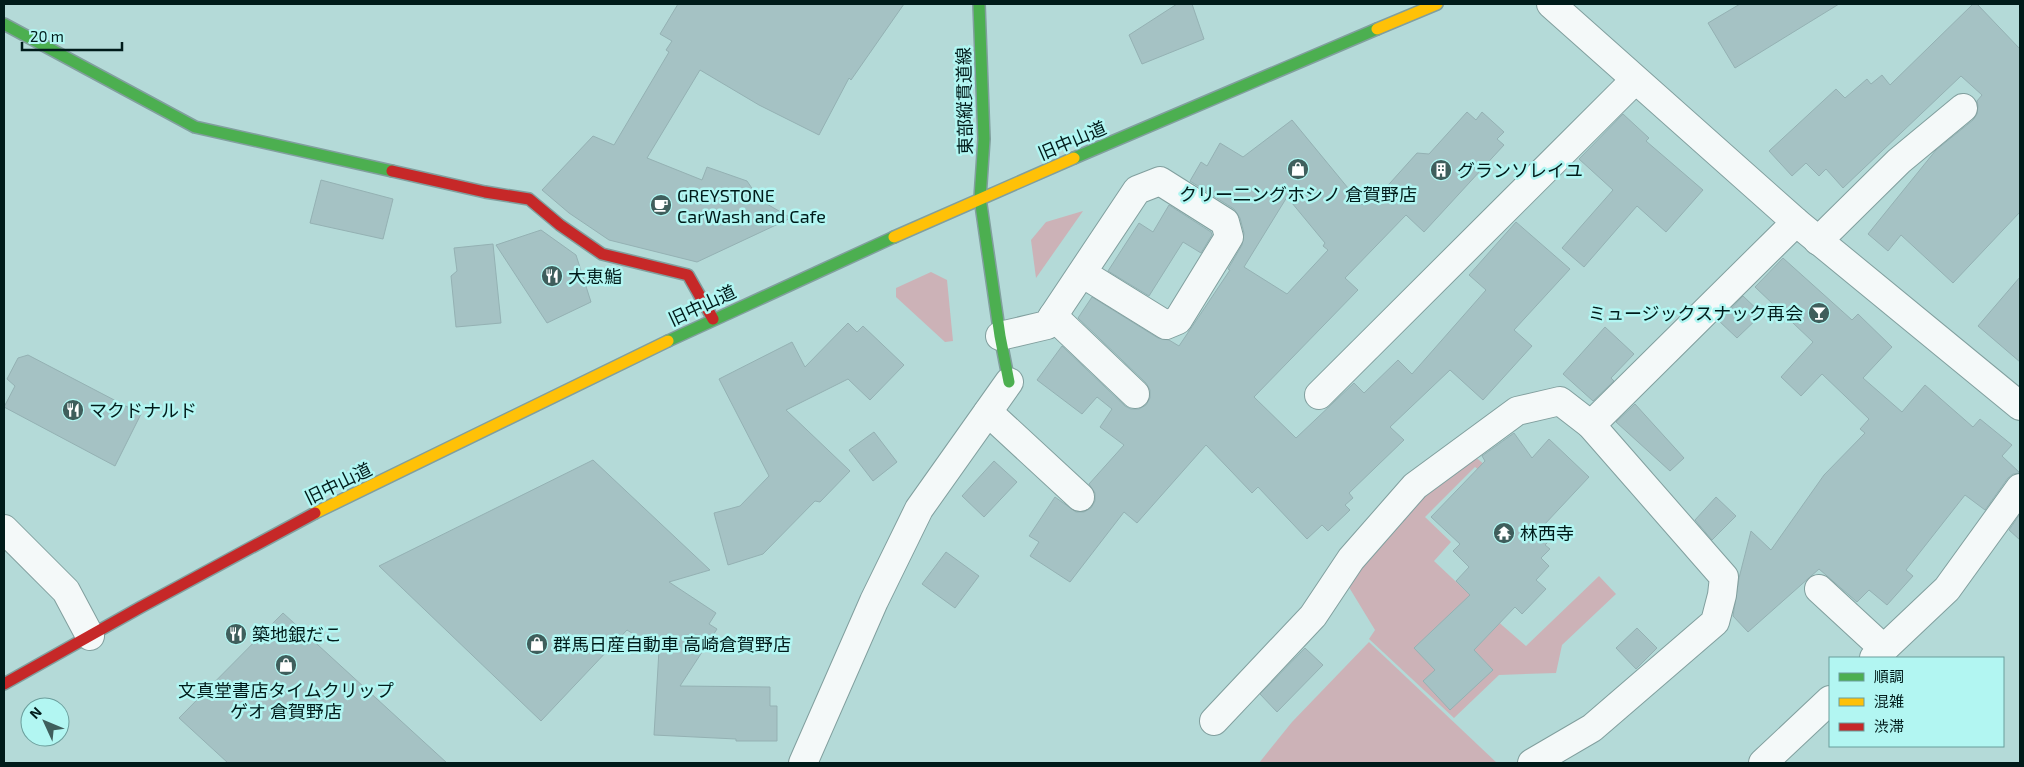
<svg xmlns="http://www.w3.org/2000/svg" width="2024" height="767" font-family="'Exo 2','Noto Sans JP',sans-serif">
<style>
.green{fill:#ccb2b7}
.building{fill:#a5c2c4;stroke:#94b1b3;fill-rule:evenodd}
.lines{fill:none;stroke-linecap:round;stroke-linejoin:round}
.street-casing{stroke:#819f9e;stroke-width:30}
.fast-casing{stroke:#819f9e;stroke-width:14}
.slow-casing{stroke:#819f9e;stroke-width:14}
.jam-casing{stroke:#819f9e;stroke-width:14}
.street{stroke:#f4f9f9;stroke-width:28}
.fast{stroke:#4caf50;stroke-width:11}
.slow{stroke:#ffc107;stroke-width:11}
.jam{stroke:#c62828;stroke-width:11}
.labels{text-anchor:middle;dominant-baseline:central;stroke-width:5;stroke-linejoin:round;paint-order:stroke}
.street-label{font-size:18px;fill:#001b1a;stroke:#b2f6f2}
.poi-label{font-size:18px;fill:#001b1a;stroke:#b2f6f2;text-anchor:start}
</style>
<rect width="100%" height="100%" fill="#b4dad8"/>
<g class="green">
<polygon points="1083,211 1036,278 1031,240 1046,222"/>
<polygon points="931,272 947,280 953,341 945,342 896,297 896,288"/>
<polygon points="1473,455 1498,476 1493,481 1475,467 1425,517 1451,542 1434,561 1503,626 1526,646 1599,576 1616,594 1562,645 1556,673 1499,675 1454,718 1369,639 1375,630 1347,584 1430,488"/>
<polygon points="1369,642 1497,763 1259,763 1292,722"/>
</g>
<g class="building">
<polygon points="678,4 904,4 851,80 849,78 819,135 759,105 700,70 647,158 702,180 707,167 747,181 760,200 791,218 697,262 609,240 569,213 542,190 593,136 614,145 669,52 666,50 672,41 660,34"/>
<polygon points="1177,4 1192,4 1204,39 1142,64 1129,35"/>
<polygon points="1740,4 1839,4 1735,68 1708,23"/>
<polygon points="1973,4 1977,4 2020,49 2020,212 1953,283 1901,235 1888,251 1868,234 1936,150 1973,120 1977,114 1978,106 1977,101 1982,95 1961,76 1843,188 1826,169 1819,176 1806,163 1792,176 1769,151 1836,89 1845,98 1867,79 1871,84 1882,75 1890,85"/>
<path d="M 1467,112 L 1476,120 L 1482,112 L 1504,132 L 1497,139 L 1504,145 L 1424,232 L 1406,215 L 1345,278 L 1358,290 L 1254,397 L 1296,438 L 1354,383 L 1364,393 L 1398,360 L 1412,374 L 1486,290 L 1469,275 L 1516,222 L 1570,269 L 1514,330 L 1532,346 L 1483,400 L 1450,370 L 1390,427 L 1404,440 L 1349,493 L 1353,498 L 1345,505 L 1350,510 L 1328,531 L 1322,525 L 1307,539 L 1258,487 L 1252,493 L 1206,445 L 1137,523 L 1124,512 L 1070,582 L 1030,556 L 1039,542 L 1029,536 L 1055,497 L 1076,512 L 1084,512 L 1091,508 L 1095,501 L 1095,493 L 1089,484 L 1124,445 L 1100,427 L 1112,409 L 1097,397 L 1082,414 L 1037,380 L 1062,346 L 1125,406 L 1131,409 L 1139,409 L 1146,405 L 1150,398 L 1150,390 L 1146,383 L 1078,318 L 1092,297 L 1158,338 L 1169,340 L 1179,346 L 1230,270 L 1228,269 L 1242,245 L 1244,233 L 1240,218 L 1234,209 L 1190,181 L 1201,162 L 1207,166 L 1220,143 L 1243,157 L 1292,120 L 1362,205 L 1369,198 L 1373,202 L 1417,153 L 1429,154 ZM 1287,197 L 1325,243 L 1323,246 L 1328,250 L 1287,294 L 1244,267 Z"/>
<polygon points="1623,114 1649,138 1646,141 1703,190 1666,232 1637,206 1584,267 1562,248 1613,190 1579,159"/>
<polygon points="321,180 393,199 383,239 310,223"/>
<polygon points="1169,205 1211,232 1212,235 1201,253 1183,242 1149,296 1108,271 1139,223 1153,232"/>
<polygon points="541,230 576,255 591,302 547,323 496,245"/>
<polygon points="493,244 501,323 456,327 451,276 457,271 454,248"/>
<polygon points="1783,258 1852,320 1858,314 1892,347 1863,378 1902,412 1925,385 1973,427 1980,419 2012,445 2002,456 2020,473 2013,474 2008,478 1985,510 1965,495 1906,570 1913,576 1887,605 1869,590 1857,602 1819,569 1748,632 1733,616 1739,578 1751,531 1771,550 1824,475 1865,433 1860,429 1869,419 1822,374 1801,396 1781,377 1813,342 1755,287"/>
<polygon points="2020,277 2020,362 1978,326"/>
<polygon points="1743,296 1762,314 1737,338 1719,321"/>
<polygon points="848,323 857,332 863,326 904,365 870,400 848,379 786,410 850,471 820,502 815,501 763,554 728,565 714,513 740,506 769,476 719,379 792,342 805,367"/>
<polygon points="1605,327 1634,354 1611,378 1614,381 1593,401 1563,374"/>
<polygon points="28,355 141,414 115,466 4,407 15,386 7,379 18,358"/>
<polygon points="1635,404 1684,458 1670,471 1616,422"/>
<polygon points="874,432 897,462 873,481 849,450"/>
<polygon points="1514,433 1532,458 1549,439 1589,477 1544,525 1555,535 1545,545 1550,549 1541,558 1549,566 1536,580 1546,589 1522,614 1515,607 1474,650 1493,670 1450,710 1423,681 1435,670 1414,648 1470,595 1456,581 1469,567 1453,551 1460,544 1431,517 1485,461 1482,456"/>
<polygon points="593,460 710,570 669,582 716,613 709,624 717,629 680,686 770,687 770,706 777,706 777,741 736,741 736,739 654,735 659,650 627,630 541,721 379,566"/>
<polygon points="994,461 1017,482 984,517 962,496"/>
<polygon points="1716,497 1736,516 1712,540 1695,520"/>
<polygon points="2020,514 2020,540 2009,530"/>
<polygon points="946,552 979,576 955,608 922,584"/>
<polygon points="283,613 447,763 228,763 179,718"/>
<polygon points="1637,628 1657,648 1636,669 1616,648"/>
<polygon points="1305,648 1323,665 1277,712 1260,694"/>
</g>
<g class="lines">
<g class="street-casing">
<g id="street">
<polyline points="1551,4 1796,222 2020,406"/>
<polyline points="1818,241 1899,161 1963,108"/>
<polyline points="1053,316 1135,394"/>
<polyline points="1000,336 1047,325 1137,190 1160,181 1225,222 1229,237 1178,320 1166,325 1082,273"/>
<polyline points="1319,395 1635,80"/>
<polyline points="988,412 1080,497"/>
<polyline points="4,529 66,591 90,636"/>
<polyline points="1819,589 1884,649"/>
<polyline points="1874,658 1947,589 2020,488"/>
<polyline points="1214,721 1313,616 1351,559 1415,486 1517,411 1560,401 1591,425"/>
<polyline points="803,763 874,601 919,509 1009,382"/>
<polyline points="1532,763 1592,728 1715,622 1722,595 1724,577 1591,425 1796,222"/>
<polyline points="1763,763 1830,700"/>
</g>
</g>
<g class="fast-casing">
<g id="fast">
<polyline points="979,4 984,139 980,198 1000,336 1009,382"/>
<polyline points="4,24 195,127 392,171"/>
<polyline points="1074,158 1377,29"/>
<polyline points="668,341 894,237"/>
</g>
</g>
<g class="slow-casing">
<g id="slow">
<polyline points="1377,29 1437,4"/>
<polyline points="894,237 1074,158"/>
<polyline points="315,513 668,341"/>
</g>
</g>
<g class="jam-casing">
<g id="jam">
<polyline points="392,171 485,192 529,199 560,225 602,254 688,275 713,319"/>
<polyline points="4,684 141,607 315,513"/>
</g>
</g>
<use href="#street" class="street"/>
<use href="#fast" class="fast"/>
<use href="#slow" class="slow"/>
<use href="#jam" class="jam"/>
</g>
<defs>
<g id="shop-disc" transform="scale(1.125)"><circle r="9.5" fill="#3f5e5c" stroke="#b2f6f2"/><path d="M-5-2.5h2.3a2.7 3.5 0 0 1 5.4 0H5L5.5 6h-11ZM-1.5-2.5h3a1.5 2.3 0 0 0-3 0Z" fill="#fff"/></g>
<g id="building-disc" transform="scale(1.125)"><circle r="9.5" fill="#3f5e5c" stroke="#b2f6f2"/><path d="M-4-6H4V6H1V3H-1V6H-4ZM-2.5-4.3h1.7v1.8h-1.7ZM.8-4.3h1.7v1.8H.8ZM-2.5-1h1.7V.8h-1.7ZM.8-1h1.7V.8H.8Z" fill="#fff"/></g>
<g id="cafe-disc" transform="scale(1.125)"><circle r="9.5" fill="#3f5e5c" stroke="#b2f6f2"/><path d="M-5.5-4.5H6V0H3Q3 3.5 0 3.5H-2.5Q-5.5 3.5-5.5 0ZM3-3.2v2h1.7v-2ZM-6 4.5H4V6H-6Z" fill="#fff"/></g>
<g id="restaurant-disc" transform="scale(1.125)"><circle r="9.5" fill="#3f5e5c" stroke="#b2f6f2"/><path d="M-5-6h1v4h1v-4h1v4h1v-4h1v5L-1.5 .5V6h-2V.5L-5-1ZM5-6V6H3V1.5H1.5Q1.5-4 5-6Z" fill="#fff"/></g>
<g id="bar-disc" transform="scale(1.125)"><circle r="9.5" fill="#3f5e5c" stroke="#b2f6f2"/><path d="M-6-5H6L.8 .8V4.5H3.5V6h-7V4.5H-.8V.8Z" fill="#fff"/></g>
<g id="temple-disc" transform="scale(1.125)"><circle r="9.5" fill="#3f5e5c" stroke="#b2f6f2"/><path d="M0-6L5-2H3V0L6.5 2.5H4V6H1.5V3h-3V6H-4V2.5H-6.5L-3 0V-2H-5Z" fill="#fff"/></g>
</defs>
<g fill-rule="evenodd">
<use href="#shop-disc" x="1298" y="169"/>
<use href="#building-disc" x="1441" y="170"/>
<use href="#cafe-disc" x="661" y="205"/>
<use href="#restaurant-disc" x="552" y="276"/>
<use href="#bar-disc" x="1819" y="313"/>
<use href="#restaurant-disc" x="73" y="410"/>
<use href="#temple-disc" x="1504" y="533"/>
<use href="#restaurant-disc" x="236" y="634"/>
<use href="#shop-disc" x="537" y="644"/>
<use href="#shop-disc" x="286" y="665"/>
</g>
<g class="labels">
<g class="street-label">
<text transform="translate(964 101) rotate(-91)">東部縦貫道線</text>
<text transform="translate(1072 140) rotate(-23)">旧中山道</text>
<text transform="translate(702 305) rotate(-25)">旧中山道</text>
<text transform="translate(338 483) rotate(-26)">旧中山道</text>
</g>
<g class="poi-label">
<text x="1457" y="170">グランソレイユ</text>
<text x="1298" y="194" text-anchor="middle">クリー二ングホシノ 倉賀野店</text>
<text x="677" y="195">GREYSTONE<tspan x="677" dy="21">CarWash and Cafe</tspan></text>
<text x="568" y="276">大恵鮨</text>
<text x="1803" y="313" text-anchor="end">ミュージックスナック再会</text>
<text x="89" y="410">マクドナルド</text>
<text x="1520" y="533">林西寺</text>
<text x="252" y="634">築地銀だこ</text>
<text x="553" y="644">群馬日産自動車 高崎倉賀野店</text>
<text x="286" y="690" text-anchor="middle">文真堂書店タイムクリップ<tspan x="286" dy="21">ゲオ 倉賀野店</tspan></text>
</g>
</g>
<rect width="2024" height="767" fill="none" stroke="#001b1a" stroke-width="10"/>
<rect x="1829" y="657" width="175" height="90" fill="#b2f6f2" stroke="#6b9e9c"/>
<rect x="1839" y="673" width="25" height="8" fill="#4caf50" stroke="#6b9e9c"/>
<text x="1874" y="682" font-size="15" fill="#001b1a">順調</text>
<rect x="1839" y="698" width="25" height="8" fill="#ffc107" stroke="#6b9e9c"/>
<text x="1874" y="707" font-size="15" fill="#001b1a">混雑</text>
<rect x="1839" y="723" width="25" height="8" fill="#c62828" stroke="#6b9e9c"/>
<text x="1874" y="732" font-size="15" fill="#001b1a">渋滞</text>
<g transform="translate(45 722) rotate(314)"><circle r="24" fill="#b2f6f2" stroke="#6b9e9c"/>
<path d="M0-4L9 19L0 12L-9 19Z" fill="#3f5e5c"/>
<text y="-8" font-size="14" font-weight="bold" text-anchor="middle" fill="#001b1a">N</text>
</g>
<path d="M22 42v8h100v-8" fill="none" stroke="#001b1a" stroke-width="2.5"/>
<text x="30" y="42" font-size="15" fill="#001b1a" stroke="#b2f6f2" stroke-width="4" paint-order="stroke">20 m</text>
</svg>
